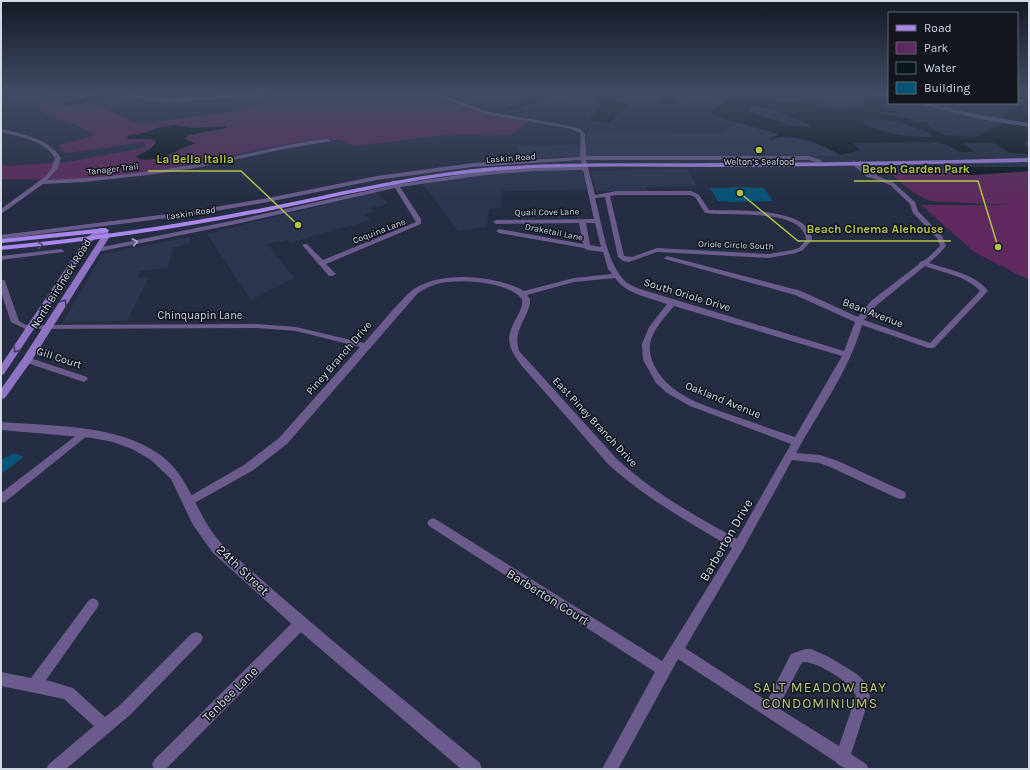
<svg xmlns="http://www.w3.org/2000/svg" width="1030" height="770" font-family="Karla,sans-serif">
<style>
.built{fill:#2c3651}
.green{fill:#5f2a5d}
.water{fill:#08181a;fill-rule:evenodd}
.lines{fill:none;stroke-linecap:round;stroke-linejoin:round}
.stream{stroke:#08181a;stroke-width:1.5}
.building{fill:#085478}
.minor{fill:#6b5c8d;fill-rule:evenodd}
.tertiary{fill:#6b5c8d;fill-rule:evenodd}
.secondary{fill:#8e74c2;fill-rule:evenodd}
.primary{fill:#a987eb;fill-rule:evenodd}
.oneway{stroke:#afadc8}
.oneway2{stroke:#56497b}
.oneway3{stroke:#443c60}
.poi-dot{fill:#b4c24a;stroke:#12161f;stroke-width:1.5}
.labels{text-anchor:middle;dominant-baseline:central;stroke-width:3;stroke-linejoin:round;paint-order:stroke}
.far-street-label{font-size:9px;fill:#d4d9e7;stroke:#12161f}
.far-poi-label{font-size:9px;fill:#d4d9e7;stroke:#12161f}
.street-label{font-size:11px;fill:#d4d9e7;stroke:#12161f}
.near-street-label{font-size:13px;fill:#d4d9e7;stroke:#12161f}
.near-neighbourhood-label{font-size:14px;letter-spacing:1px;fill:#bcc77b;stroke:#12161f}
.leader{fill:none;stroke:#b4c24a;stroke-width:1.5}
.callout-dot{fill:#b4c24a;stroke:#12161f;stroke-width:1.5}
.callout-label{font-size:12px;text-anchor:middle;font-weight:bold;fill:#b4c24a;stroke:#12161f;stroke-width:3;stroke-linejoin:round;paint-order:stroke}
</style>
<rect width="100%" height="100%" fill="#252d42"/>
<g class="built">
<polygon points="739,124 780,135 770,139 784,136 821,145 841,156 769,156 760,144 752,147 755,156 578,156 522,159 517,146 586,144 587,132 717,133"/>
<polygon points="687,169 697,186 646,187 648,191 596,191 591,171"/>
<polygon points="556,170 582,171 587,190 502,191 501,208 489,209 487,227 458,231 423,184 484,175"/>
<polygon points="375,192 389,204 371,208 373,212 364,214 371,220 290,243 287,240 267,244 294,278 251,300 207,234"/>
<polygon points="189,237 191,243 173,248 168,268 140,271 137,278 149,277 127,321 63,322 101,256 105,253"/>
</g>
<g class="green">
<path d="M 48,91 L 122,91 L 125,94 L 98,99 L 95,105 L 140,124 L 237,111 L 272,101 L 270,92 L 282,91 L 419,91 L 476,111 L 529,121 L 510,135 L 457,134 L 354,146 C 343,139 326,139 313,140 C 251,149 191,167 128,175 C 86,180 43,179 1,179 L 1,164 L 7,166 L 68,162 L 146,147 L 144,142 L 68,153 L 60,150 L 59,145 L 96,135 C 88,132 81,127 73,124 C 61,120 48,118 39,109 L 41,99 Z"/>
<path d="M 956,168 L 954,171 L 972,175 L 1029,171 L 1029,206 L 1027,206 L 1029,206 L 1029,280 L 974,252 L 921,205 L 1012,205 L 930,201 C 913,195 900,180 885,170 L 890,169 Z"/>
</g>
<g class="water">
<polygon points="539,91 611,91 612,99 630,104 609,123 588,120 601,107 596,100 593,99 553,95 512,111 505,109"/>
<path d="M 665,91 L 727,91 L 737,93 L 749,91 L 747,92 L 748,94 L 759,96 L 772,95 L 773,91 L 789,91 L 790,93 L 774,98 L 774,100 C 781,102 787,103 794,102 C 802,102 812,96 819,101 L 815,105 L 817,107 C 833,109 847,111 863,106 L 866,102 L 863,96 L 877,99 L 886,97 L 887,95 L 885,94 L 887,93 L 886,91 L 889,91 L 889,103 L 910,106 L 880,104 L 880,106 L 882,107 L 904,114 L 881,112 L 880,114 L 909,118 L 915,122 L 926,122 L 932,129 L 945,135 L 975,137 L 1004,123 L 1003,114 L 1016,107 L 1026,105 L 1023,98 L 1017,91 L 1027,91 L 1026,95 L 1029,99 L 1029,107 L 1026,110 L 1026,112 L 1029,114 L 1029,137 L 1024,144 L 1029,148 L 1029,154 L 1010,153 L 993,143 L 962,143 L 974,152 L 960,152 L 945,144 L 932,142 L 853,143 L 860,150 L 841,155 C 821,145 793,131 771,140 L 769,139 L 779,134 L 715,116 L 711,112 L 724,102 L 723,100 C 713,96 696,93 686,96 C 682,98 679,102 675,103 C 670,106 662,103 657,102 ZM 755,106 L 771,109 L 808,124 L 810,127 L 792,126 L 749,112 L 750,108 ZM 862,120 L 897,121 L 930,133 L 933,137 C 917,139 872,133 862,120 Z"/>
<polygon points="120,93 124,95 71,105 63,105 61,104 92,96"/>
<path d="M 174,125 L 194,128 L 226,126 L 227,128 L 189,135 L 185,139 L 195,143 C 191,146 187,145 183,148 C 172,154 150,164 137,158 L 137,156 L 150,149 L 156,143 L 154,139 L 128,139 L 127,136 L 148,132 L 157,128 Z"/>
<polygon points="963,167 1029,167 1029,171 972,175 954,171 956,168"/>
</g>
<g class="lines">
<polyline class="stream" points="1026,95 1029,94"/>
</g>
<g class="building">
<polygon points="730,187 764,188 773,201 728,202 727,201 718,201 710,188 731,188"/>
<polygon points="14,453 24,457 1,474 1,460"/>
</g>
<g class="lines">
<g class="minor">
<path d="M 123,91 L 128,91 L 137,95 L 153,98 L 172,99 L 271,91 C 263,95 250,95 241,96 C 211,100 148,109 123,91 Z"/>
<path d="M 423,91 L 429,91 L 489,112 L 569,126 L 580,129 L 585,134 L 586,156 L 809,156 L 821,160 L 822,161 L 819,163 L 809,160 L 586,160 L 595,195 L 617,191 L 691,191 L 699,195 L 709,210 C 732,211 811,206 812,240 L 803,250 L 796,253 L 769,258 L 657,252 L 629,262 L 623,261 L 618,257 L 605,197 L 595,198 C 602,223 606,261 624,280 C 627,284 635,287 640,289 L 844,351 L 855,322 L 795,295 L 665,259 L 664,258 L 667,256 L 801,291 L 858,317 L 871,301 L 919,264 L 920,262 C 927,260 934,252 940,246 L 937,238 L 913,213 L 910,204 L 890,185 L 875,179 L 867,177 L 851,163 L 854,161 L 857,163 L 860,161 L 878,176 L 894,183 L 915,202 L 918,211 L 942,236 L 946,246 L 939,254 L 929,263 C 949,270 974,273 988,291 L 934,348 L 928,348 L 862,325 C 849,371 819,411 796,453 L 820,455 L 838,461 L 905,492 L 906,495 L 905,498 L 901,499 L 897,498 L 830,467 L 819,463 L 792,460 L 743,549 L 685,648 L 767,701 L 791,654 L 805,649 L 811,649 L 829,657 L 857,674 L 865,682 L 870,696 L 851,754 L 866,764 L 869,769 L 847,769 L 837,764 L 836,762 L 678,659 L 618,769 L 602,769 L 655,672 L 429,526 L 427,523 L 429,520 L 433,518 L 437,520 L 662,661 L 732,548 C 689,522 645,498 608,464 L 521,365 C 507,346 505,338 517,317 C 520,311 523,306 522,299 C 507,281 459,278 437,284 C 430,286 424,289 418,293 L 287,444 L 252,471 L 189,506 L 185,505 L 184,502 L 185,499 L 244,465 L 279,438 L 360,347 L 296,331 L 257,328 L 25,329 L 11,322 L 1,292 L 1,279 L 5,281 L 19,321 L 26,325 L 257,324 L 296,327 L 364,343 C 379,327 393,308 409,293 C 435,269 496,275 524,291 L 574,278 L 612,274 L 608,269 L 603,252 L 587,250 L 584,248 L 499,233 L 496,231 L 499,229 L 583,244 L 579,223 L 496,224 L 493,222 L 496,220 L 594,219 L 583,170 L 535,171 L 485,175 L 400,187 L 421,219 L 421,224 L 326,264 L 336,274 L 332,276 L 329,276 L 303,246 L 303,244 L 307,244 L 323,260 L 416,222 L 395,188 L 236,224 L 97,252 L 94,250 L 97,248 L 236,220 L 393,185 L 391,182 L 394,180 L 398,184 L 485,171 L 535,167 L 582,166 L 581,160 L 473,167 L 377,180 L 268,202 L 192,215 L 1,239 L 1,235 L 192,211 L 268,198 L 377,176 L 473,163 L 580,157 L 581,134 L 576,131 L 568,128 L 486,114 ZM 617,195 L 690,195 L 695,197 L 705,213 C 726,217 804,207 806,240 L 799,248 L 792,250 L 769,254 L 657,248 L 632,257 L 624,256 L 610,196 ZM 586,223 L 595,223 L 601,247 L 590,245 ZM 925,266 C 943,273 967,276 980,291 L 930,343 L 864,320 L 877,305 ZM 615,278 C 626,294 650,298 667,304 L 649,327 L 642,344 L 643,360 L 656,383 L 667,393 L 690,406 L 791,444 L 737,539 C 694,515 652,492 616,458 L 519,351 C 513,330 525,323 530,304 L 530,299 L 527,295 L 574,282 ZM 674,306 L 842,356 L 795,437 C 776,431 758,424 740,418 C 709,407 669,397 654,365 C 651,359 649,351 650,344 C 653,329 665,317 674,306 ZM 803,662 C 816,661 853,683 856,696 L 839,746 L 778,708 L 801,664 Z"/>
<path d="M 1,129 C 22,134 48,138 61,158 L 57,169 L 47,180 C 102,178 157,172 211,161 C 250,154 288,143 328,139 L 331,141 L 284,149 L 190,169 L 148,175 L 84,182 L 43,184 L 1,214 L 1,209 L 46,176 L 51,169 L 55,158 C 44,140 20,137 1,132 Z"/>
<polygon points="61,249 64,251 63,252 1,260 1,256"/>
<polygon points="27,357 87,377 88,379 84,382 24,362 23,360"/>
<polygon points="85,430 88,431 90,433 88,435 5,502 1,503 1,493 82,431"/>
<polygon points="93,598 97,600 99,604 97,608 46,680 73,688 105,717 120,705 191,634 196,632 201,634 203,638 201,642 130,715 66,769 46,769 49,764 94,726 64,699 1,686 1,672 31,678 89,600"/>
<polygon points="301,617 306,619 307,623 306,627 166,769 154,769 152,764 155,759 296,619"/>
</g>
<g class="tertiary">
<polygon points="861,91 869,91 889,96 889,98"/>
<polygon points="915,103 924,103 985,116 1029,123 1029,127 985,120"/>
<path d="M 1,422 C 50,426 117,424 159,454 C 192,477 196,519 224,546 C 242,563 261,579 279,595 C 345,652 413,707 480,763 L 482,769 L 461,769 L 296,628 L 213,553 L 193,525 L 171,479 L 151,460 L 132,449 L 113,442 L 92,438 L 1,430 Z"/>
</g>
<polygon class="secondary" points="100,228 106,228 110,236 32,360 5,398 1,399 1,389 23,358 102,236 102,234 93,240 4,374 1,375 1,365 87,237"/>
<g class="primary">
<path d="M 1029,158 L 1029,162 C 923,164 818,167 712,167 C 632,167 552,164 473,173 C 402,180 333,198 263,212 C 177,229 89,242 1,250 L 1,246 C 89,238 177,225 263,208 C 333,194 402,177 473,169 C 552,161 632,164 712,163 C 818,163 923,161 1029,158 Z"/>
<polygon points="105,228 109,230 108,232 1,243 1,239"/>
</g>
</g>
<defs><path id="oneway-chevron" d="M-2-3.5L2.5 0L-2 3.5" fill="none" stroke-width="1.6" stroke-linecap="round" stroke-linejoin="round"/></defs>
<use class="oneway" href="#oneway-chevron" transform="translate(135 242) rotate(-12)"/>
<use class="oneway2" href="#oneway-chevron" transform="translate(40 245) rotate(-7)"/>
<g class="oneway3">
<use href="#oneway-chevron" transform="translate(64 302) rotate(-58)"/>
<use href="#oneway-chevron" transform="translate(16 350) rotate(125)"/>
</g>
<linearGradient id="sky" x2="0" y2="1"><stop stop-color="#141924"/><stop offset="0.46" stop-color="#404c65"/><stop offset="1" stop-color="#404c65" stop-opacity="0"/></linearGradient>
<rect width="1030" height="199" fill="url(#sky)"/>
<circle class="poi-dot" cx="759" cy="150" r="4"/>
<g class="labels">
<g class="far-street-label">
<text transform="translate(511 158) rotate(-4)">Laskin Road</text>
<text transform="translate(113 169) rotate(-6)">Tanager Trail</text>
<text transform="translate(547 212) rotate(-1)">Quail Cove Lane</text>
<text transform="translate(191 213) rotate(-9)">Laskin Road</text>
<text transform="translate(379 231) rotate(-21)">Coquina Lane</text>
<text transform="translate(554 232) rotate(11)">Draketail Lane</text>
<text transform="translate(736 245) rotate(2)">Oriole Circle South</text>
</g>
<g class="far-poi-label">
<text x="759" y="162">Welton’s Seafood</text>
</g>
<g class="street-label">
<text transform="translate(61 284) rotate(-58)">North Birdneck Road</text>
<text transform="translate(687 295) rotate(17)">South Oriole Drive</text>
<text transform="translate(873 313) rotate(21)">Bean Avenue</text>
<text x="200" y="315">Chinquapin Lane</text>
<text transform="translate(59 358) rotate(18)">Gill Court</text>
<text transform="translate(339 358) rotate(-49)">Piney Branch Drive</text>
<text transform="translate(723 400) rotate(22)">Oakland Avenue</text>
<text transform="translate(595 422) rotate(47)">East Piney Branch Drive</text>
</g>
<g class="near-street-label">
<text transform="translate(726 540) rotate(-60)">Barberton Drive</text>
<text transform="translate(243 570) rotate(43)">24th Street</text>
<text transform="translate(548 597) rotate(32)">Barberton Court</text>
<text transform="translate(230 694) rotate(-45)">Tenbee Lane</text>
</g>
<g class="near-neighbourhood-label">
<text x="820" y="687">SALT MEADOW BAY<tspan x="820" dy="16">CONDOMINIUMS</tspan></text>
</g>
</g>
<path class="leader" d="M298 225L241 171H148M998 247L978 181H854M740 193L798 241H951"/>
<g class="callout-dot">
<circle cx="298" cy="225" r="4"/>
<circle cx="998" cy="247" r="4"/>
<circle cx="740" cy="193" r="4"/>
</g>
<g class="callout-label">
<text x="195" y="163">La Bella Italia</text>
<text x="916" y="173">Beach Garden Park</text>
<text x="875" y="233">Beach Cinema Alehouse</text>
</g>
<rect width="1030" height="770" fill="none" stroke="#d4d9e7" stroke-width="4"/>
<rect x="888" y="12" width="130" height="92" fill="#12161f" stroke="#60646f"/>
<rect x="896" y="25" width="20" height="6" fill="#a987eb" stroke="#60646f"/>
<text x="924" y="32" font-size="12" fill="#d4d9e7">Road</text>
<rect x="896" y="42" width="20" height="12" fill="#5f2a5d" stroke="#60646f"/>
<text x="924" y="52" font-size="12" fill="#d4d9e7">Park</text>
<rect x="896" y="62" width="20" height="12" fill="#08181a" stroke="#60646f"/>
<text x="924" y="72" font-size="12" fill="#d4d9e7">Water</text>
<rect x="896" y="82" width="20" height="12" fill="#085478" stroke="#60646f"/>
<text x="924" y="92" font-size="12" fill="#d4d9e7">Building</text>
</svg>
